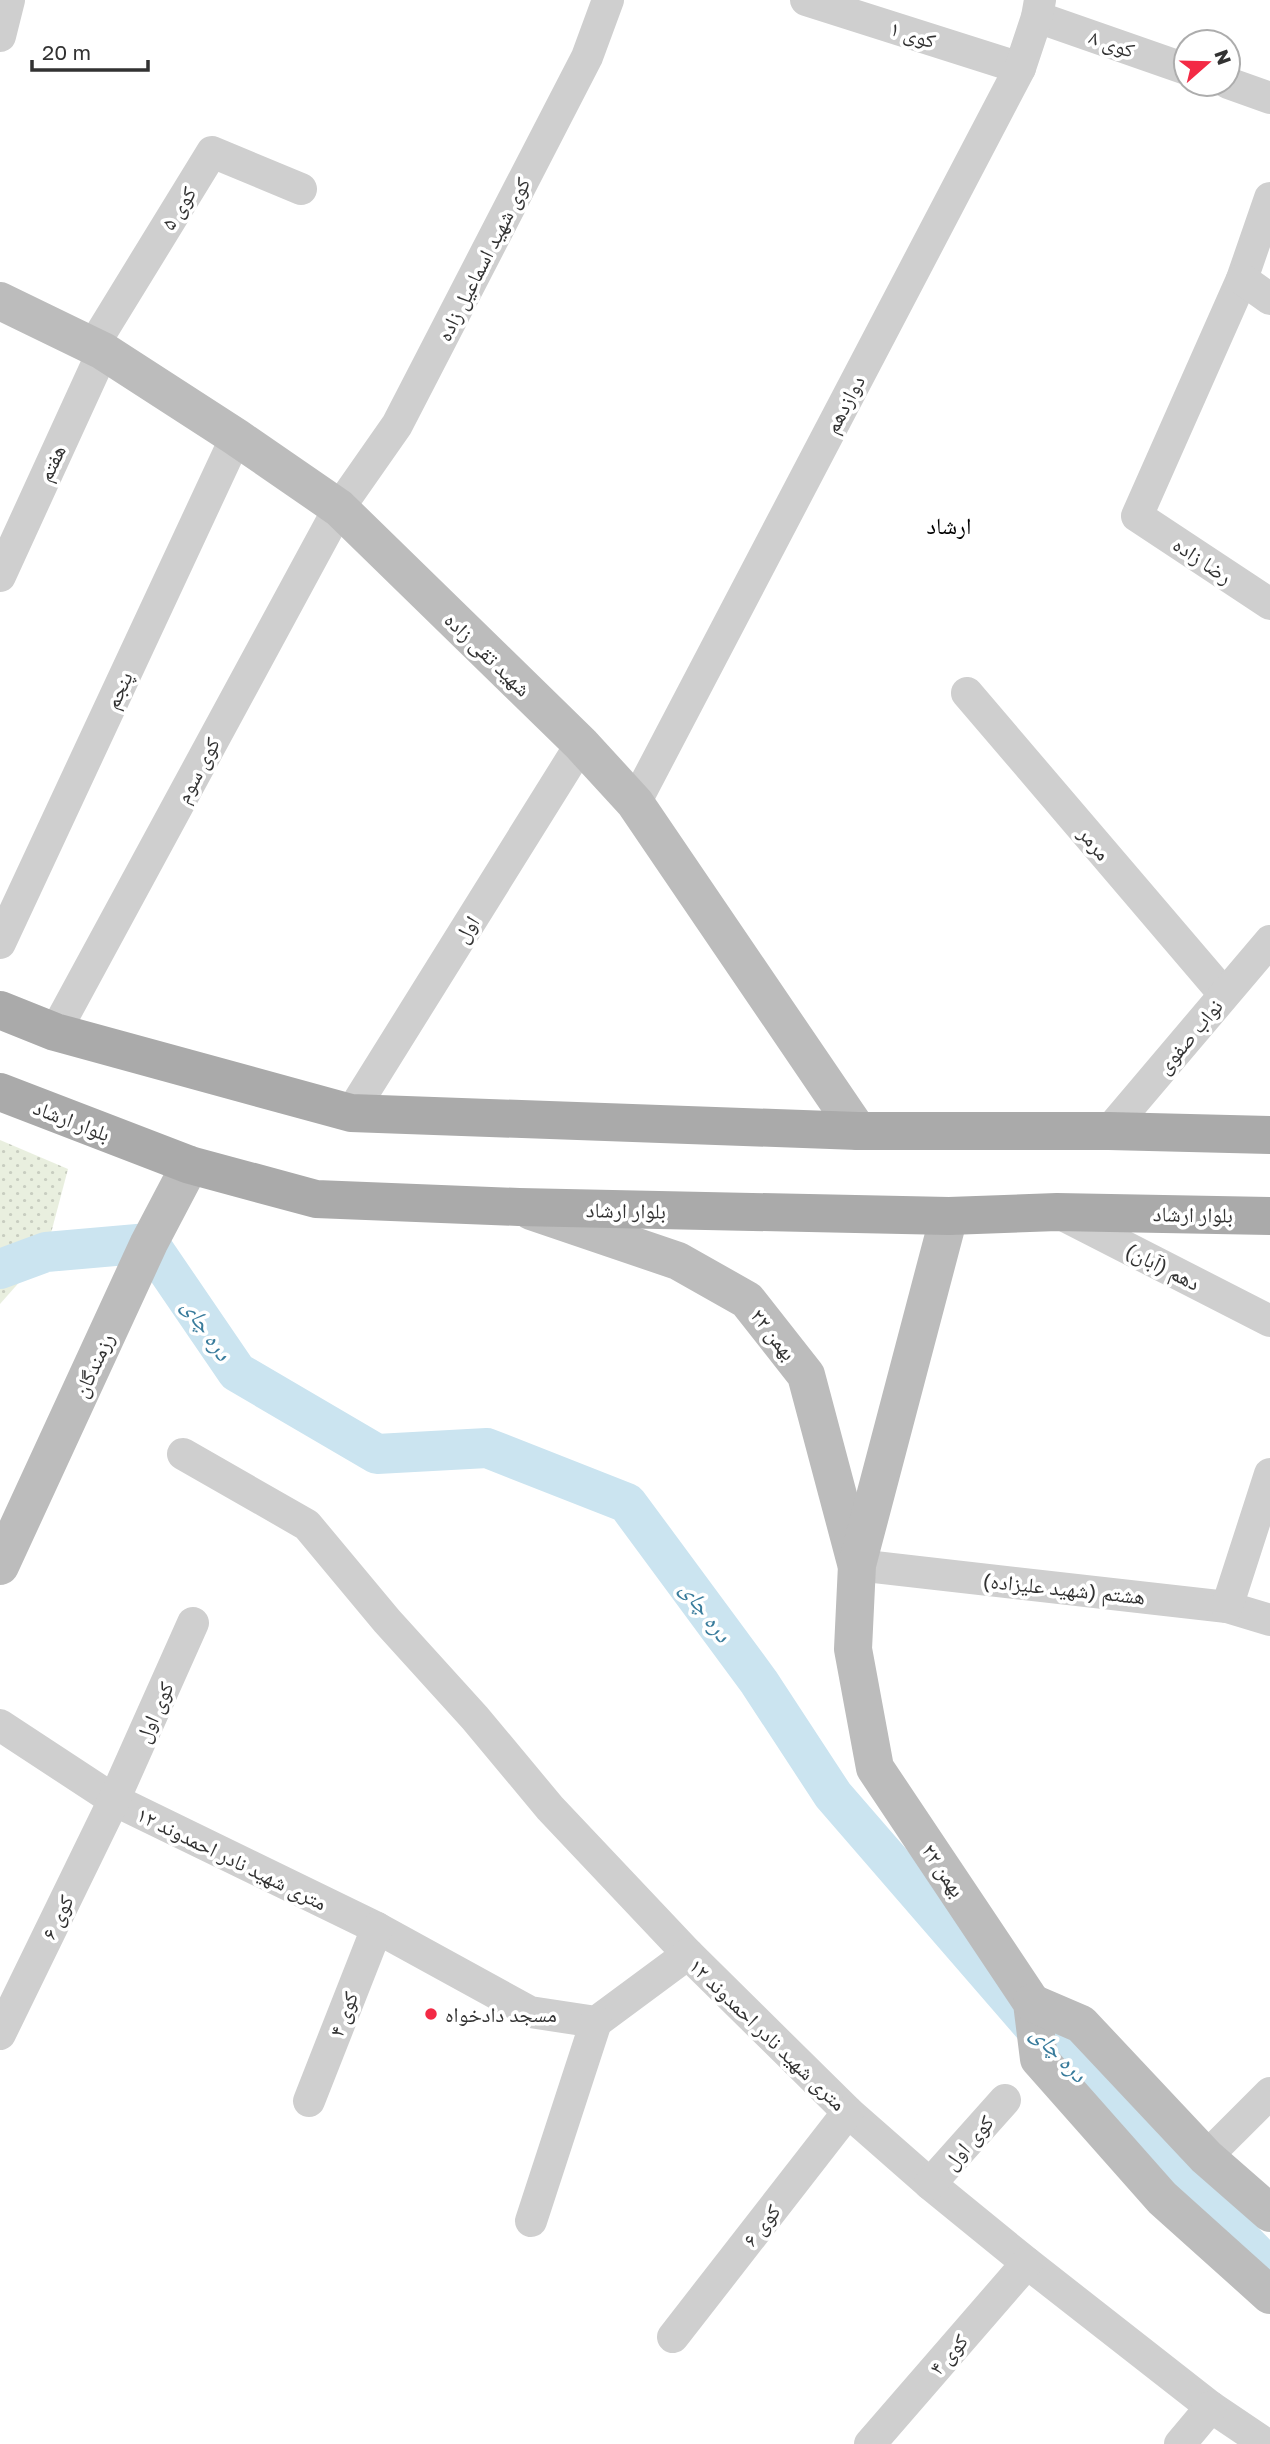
<svg xmlns="http://www.w3.org/2000/svg" width="1270" height="2444" font-family="'Golos Text','Noto Naskh Arabic',sans-serif">
<style>
.park{fill:url(#park-dots)}
.lines{fill:none;stroke-linecap:round;stroke-linejoin:round}
.canal{stroke:#cbe4f0;stroke-width:40}
.street{stroke:#cfcfcf;stroke-width:32}
.secondary{stroke:#bcbcbc;stroke-width:38}
.primary{stroke:#aaa;stroke-width:38}
.poi-dot{fill:#f32a45;stroke:#fff;stroke-width:2.5}
.labels{text-anchor:middle;dominant-baseline:central;stroke-width:7;stroke-linejoin:round;paint-order:stroke}
.street-label{font-size:21px;fill:#323232;stroke:#fff}
.poi-label{font-size:21px;fill:#323232;stroke:#fff;text-anchor:start}
.neighbourhood-label{font-size:23px;fill:#000;stroke:#fff}
.water-label{font-size:23px;font-style:italic;fill:#387b9b;stroke:#fff}
</style>
<defs>
<pattern id="park-dots" width="8" height="8" patternUnits="userSpaceOnUse" patternTransform="scale(1.75)"><rect width="8" height="8" fill="#e9efdf"/><path d="M2 2h.1M6 6h.1" fill="none" stroke="#c8cdc0" stroke-width="1.8" stroke-linecap="round"/></pattern>
</defs>
<rect width="100%" height="100%" fill="#fff"/>
<polygon class="park" points="0,1140 68,1169 46,1252 0,1304"/>
<g class="lines">
<polyline class="canal" points="0,1269 46,1252 149,1243 237,1372 377,1454 487,1448 627,1503 759,1682 833,1795 1041,2035 1257,2255 1270,2266"/>
<g class="street">
<polyline points="806,0 1020,68"/>
<polyline points="1037,17 1186,69"/>
<polyline points="0,36 9,0"/>
<polyline points="1228,83 1270,98"/>
<polyline points="1270,198 1242,279 1137,516 1270,604"/>
<polyline points="1242,279 1270,299"/>
<polyline points="93,346 212,152 301,189"/>
<polyline points="0,576 103,351"/>
<polyline points="967,693 1224,994"/>
<polyline points="635,803 1020,68 1037,17 1040,0"/>
<polyline points="0,943 236,437"/>
<polyline points="55,1032 339,508 397,425 587,57 608,0"/>
<polyline points="351,1113 581,744"/>
<polyline points="1109,1131 1270,941"/>
<polyline points="1059,1213 1270,1321"/>
<polyline points="183,1454 307,1525 387,1621 475,1718 550,1808 688,1954"/>
<polyline points="857,1565 1227,1607 1270,1620"/>
<polyline points="1227,1607 1270,1474"/>
<polyline points="0,1725 114,1800 377,1928 530,2012 596,2022 688,1954 848,2112 930,2184 1027,2263 1211,2407 1266,2444"/>
<polyline points="0,2034 114,1800 193,1623"/>
<polyline points="309,2101 377,1928"/>
<polyline points="1206,2157 1270,2093"/>
<polyline points="930,2184 1005,2100"/>
<polyline points="531,2221 596,2022"/>
<polyline points="673,2337 848,2112"/>
<polyline points="870,2444 1027,2263"/>
<polyline points="1180,2444 1211,2407"/>
</g>
<g class="secondary">
<polyline points="0,301 103,351 236,437 339,508 581,744 635,803 858,1131"/>
<polyline points="531,1211 678,1261 747,1300 806,1375 856,1563"/>
<polyline points="949,1216 857,1565 853,1649 875,1768 1032,2003 1039,2059 1162,2198 1270,2295"/>
<polyline points="0,1566 149,1243 190,1165"/>
<polyline points="1032,2003 1081,2024 1206,2157 1270,2213"/>
</g>
<g class="primary">
<polyline points="0,1010 55,1032 351,1113 858,1131 1109,1131 1270,1135"/>
<polyline points="0,1092 190,1165 316,1199 519,1207 949,1216 1057,1212 1270,1216"/>
</g>
</g>
<circle class="poi-dot" cx="431" cy="2014" r="7"/>
<g class="labels">
<g class="street-label">
<text transform="translate(913 34) rotate(18)">کوی ۱</text>
<text transform="translate(1112 43) rotate(19)">کوی ۸</text>
<text transform="translate(178 208) rotate(-58)">کوی ۵</text>
<text transform="translate(483 259) rotate(-63)">کوی شهید اسماعیل زاده</text>
<text transform="translate(844 404) rotate(-62)">دوازدهم</text>
<text transform="translate(51 463) rotate(-65)">هفتم</text>
<text transform="translate(1203 560) rotate(34)">رضا زاده</text>
<text transform="translate(488 654) rotate(44)">شهید تقی زاده</text>
<text transform="translate(118 690) rotate(-65)">پنجم</text>
<text transform="translate(197 770) rotate(-62)">کوی سوم</text>
<text transform="translate(1095 843) rotate(50)">مرمر</text>
<text transform="translate(466 929) rotate(-58)">اول</text>
<text transform="translate(1189 1036) rotate(-50)">نواب صفوی</text>
<text transform="translate(72 1120) rotate(21)">بلوار ارشاد</text>
<text transform="translate(626 1210) rotate(1)">بلوار ارشاد</text>
<text transform="translate(1193 1214) rotate(1)">بلوار ارشاد</text>
<text transform="translate(1163 1266) rotate(27)">دهم (آبان)</text>
<text transform="translate(774 1334) rotate(52)">۲۲ بهمن</text>
<text transform="translate(93 1365) rotate(-65)">رزمندگان</text>
<text transform="translate(1064 1588) rotate(6)">هشتم (شهید علیزاده)</text>
<text transform="translate(154 1712) rotate(-66)">کوی اول</text>
<text transform="translate(232 1858) rotate(26)">۱۲ متری شهید نادر احمدوند</text>
<text transform="translate(944 1870) rotate(56)">۲۲ بهمن</text>
<text transform="translate(57 1917) rotate(-64)">کوی ۶</text>
<text transform="translate(343 2014) rotate(-69)">کوی ۴</text>
<text transform="translate(768 2034) rotate(44)">۱۲ متری شهید نادر احمدوند</text>
<text transform="translate(968 2142) rotate(-49)">کوی اول</text>
<text transform="translate(761 2225) rotate(-52)">کوی ۶</text>
<text transform="translate(948 2354) rotate(-49)">کوی ۴</text>
</g>
<g class="poi-label">
<text x="445" y="2014">مسجد دادخواه</text>
</g>
<g class="neighbourhood-label">
<text x="949" y="525">ارشاد</text>
</g>
<g class="water-label">
<text transform="translate(208 1329) rotate(56)">دره چای</text>
<text transform="translate(707 1611) rotate(54)">دره چای</text>
<text transform="translate(1060 2053) rotate(46)">دره چای</text>
</g>
</g>
<g transform="translate(1207 63) rotate(70)"><circle r="33" fill="#ffffff" stroke="#adadad" stroke-width="2"/>
<path d="M0-5L12 26L0 18L-12 26Z" fill="#f32a45"/>
<text y="-10" font-size="19" font-weight="bold" text-anchor="middle" fill="#323232">N</text>
</g>
<path d="M32 60v10h116v-10" fill="none" stroke="#323232" stroke-width="3.5"/>
<text x="42" y="60" font-size="21" fill="#323232" stroke="#ffffff" stroke-width="5" paint-order="stroke">20 m</text>
</svg>
